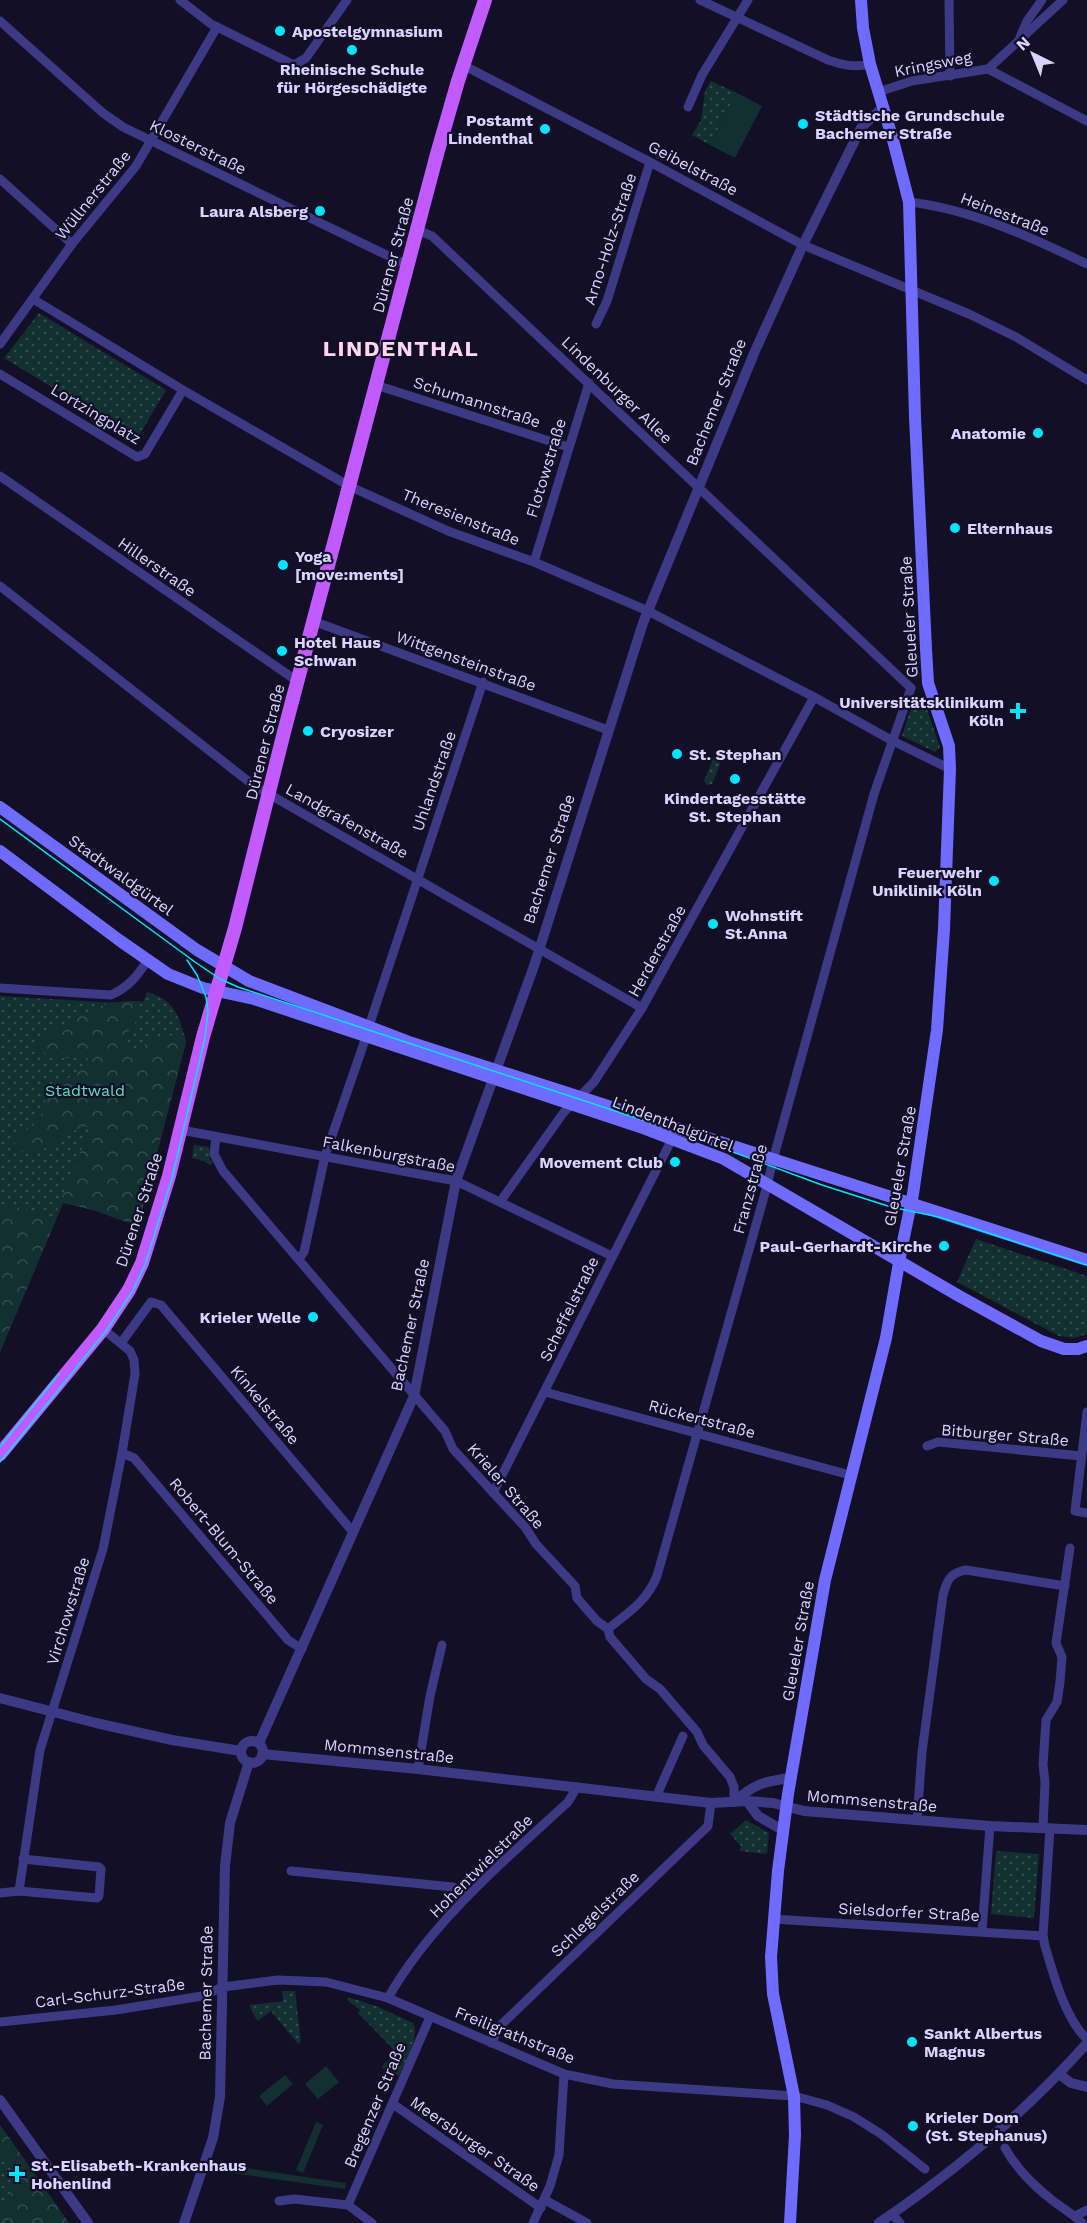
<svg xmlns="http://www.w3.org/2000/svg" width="1087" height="2223" font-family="'Work Sans',sans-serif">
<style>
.grass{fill:url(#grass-dots)}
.forest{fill:url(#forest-crowns)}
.garden{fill:#12302f}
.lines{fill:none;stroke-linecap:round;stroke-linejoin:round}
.minor{stroke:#3d3a85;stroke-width:9}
.tertiary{stroke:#3d3a85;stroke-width:10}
.secondary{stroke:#6f6bff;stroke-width:12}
.primary{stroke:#c25bff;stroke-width:14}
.tram{stroke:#00e5ff;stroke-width:1.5}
.poi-dot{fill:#00e5ff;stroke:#130f26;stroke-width:2}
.labels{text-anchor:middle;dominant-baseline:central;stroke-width:4.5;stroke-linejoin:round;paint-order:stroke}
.poi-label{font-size:16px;font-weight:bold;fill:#d9d4ff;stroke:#130f26;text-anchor:start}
.street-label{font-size:16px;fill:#d9d4ff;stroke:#130f26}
.park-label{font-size:16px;fill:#5fe0c0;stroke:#130f26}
.district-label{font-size:22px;font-weight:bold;letter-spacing:1.5px;fill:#ffd6f0;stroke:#130f26}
</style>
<defs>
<pattern id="grass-dots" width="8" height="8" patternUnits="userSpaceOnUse" patternTransform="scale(1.5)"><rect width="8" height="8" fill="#12302f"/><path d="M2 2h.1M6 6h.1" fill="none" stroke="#344d4e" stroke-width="1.8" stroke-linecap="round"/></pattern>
<pattern id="forest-crowns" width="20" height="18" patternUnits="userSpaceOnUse" patternTransform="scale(1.5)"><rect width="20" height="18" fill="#12302f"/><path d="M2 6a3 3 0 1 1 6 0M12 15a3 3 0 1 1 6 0" fill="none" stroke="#344d4e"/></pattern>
</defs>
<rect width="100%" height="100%" fill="#130f26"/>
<g class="grass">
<polygon points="711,81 737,93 710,145 692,135 701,120 705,91"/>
<polygon points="39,313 166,390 137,439 4,358"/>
<polygon points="923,698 940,747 935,752 902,736 914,699"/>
<polygon points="717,754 721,756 722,759 712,784 707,785 704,781 714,756"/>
<path d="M 147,992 C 174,999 180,1017 186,1042 L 138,1226 L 93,1210 L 63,1203 L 0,1352 L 0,996 L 117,1003 L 126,1001 L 143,1002 Z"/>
<polygon points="194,1145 209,1147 210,1159 213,1163 210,1165 204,1161 192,1158"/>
<polygon points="976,1239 1087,1276 1087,1334 1074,1338 1059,1336 957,1282"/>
<polygon points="746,1820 769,1833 767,1854 739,1851 741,1846 730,1834"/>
<polygon points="996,1851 1039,1854 1034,1918 991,1914"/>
<polygon points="282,1991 295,1991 301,2042 298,2044 271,2011 258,2021 252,2012 250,2005 283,2001"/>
<path d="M 348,1997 L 376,2006 L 413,2023 C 421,2038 405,2061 399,2076 L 382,2068 L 383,2065 L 396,2052 L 358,2013 L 360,2010 L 347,2000 Z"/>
<polygon points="0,2125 69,2223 0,2223"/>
</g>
<g class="forest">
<polygon points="126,1001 141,1001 134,1028 127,1032 127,1045 138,1052 144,1047 146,1040 184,1033 186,1042 138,1226 93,1210 63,1203 0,1352 0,1213 8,1207 22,1208 54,1217 90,1128 84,1126 70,1133 36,1154 19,1151 13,1140 20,1131 34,1125 35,1119 44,1112 46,1096 51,1088 90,1065 87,1057 53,1058 31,1045 59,1027 108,1003"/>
<path d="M 0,2125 L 69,2223 L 0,2223 L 0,2210 L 6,2207 C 15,2188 22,2164 0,2150 Z"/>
</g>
<g class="garden">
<polygon points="737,93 762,106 735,158 710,145"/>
<polygon points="326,2066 339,2082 318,2099 305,2084"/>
<polygon points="285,2075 293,2084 267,2106 259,2096"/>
<polygon points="316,2122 323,2125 303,2173 296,2170"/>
<polygon points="232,2166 346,2183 345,2189 231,2173"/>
</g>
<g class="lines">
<g class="minor">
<polyline points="180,0 211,24 294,65 306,58 347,0"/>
<path d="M 700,0 L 828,60 C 843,65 854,68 870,64"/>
<polyline points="949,0 950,76"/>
<polyline points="0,21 103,113 123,127 407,265"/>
<polyline points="1020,37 1027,21 1042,0"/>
<polyline points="463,65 650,162 803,245 969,314 1016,337 1087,380"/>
<polyline points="988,69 1087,121"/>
<polyline points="878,92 912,81 988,69 1063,0"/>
<polyline points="688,107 702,75 748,0"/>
<polyline points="0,179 72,244"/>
<path d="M 909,202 C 971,209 1030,237 1087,264"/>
<polyline points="417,230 432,236 911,688"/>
<polyline points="33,299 183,390 349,486 448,531 534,562 648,611 814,697 891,740 950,769"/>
<polyline points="596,324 607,301 650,162"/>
<polyline points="0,344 72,244 136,166 217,27"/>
<polyline points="0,374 137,457 145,454 183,390"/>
<polyline points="376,385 568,447"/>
<polyline points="0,476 297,681"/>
<polyline points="534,562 589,383"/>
<polyline points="0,586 253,785 642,1008"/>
<polyline points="313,621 608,730"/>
<path d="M 0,988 L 111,995 C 129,987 137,976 148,960"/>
<polyline points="369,1026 483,682"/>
<polyline points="181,1130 456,1181 612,1256"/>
<polyline points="216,1137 214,1154 223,1171 445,1431 453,1449 525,1527 536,1544 575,1586 577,1598 597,1621 608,1629 610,1637 646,1679 660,1689 697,1732 703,1745 730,1777 734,1787 734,1802"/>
<polyline points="500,1202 564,1112 594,1082 642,1008 814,697"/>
<polyline points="299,1259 304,1252 325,1156 366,1037"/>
<polyline points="121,1343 151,1302 161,1305 353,1532"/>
<polyline points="545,1392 850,1475"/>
<polyline points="1087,1412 1075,1511 1087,1513"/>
<polyline points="927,1446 938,1442 1081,1456"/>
<polyline points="122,1453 134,1458 288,1640 302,1649"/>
<polyline points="493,1493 672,1139"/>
<path d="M 608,1629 C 629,1612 647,1601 657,1576 L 765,1193 L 776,1149 L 874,794 L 911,688"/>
<polyline points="418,1769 430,1696 442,1645"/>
<polyline points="656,1797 683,1736"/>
<path d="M 917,1820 L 922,1752 L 943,1595 C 947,1580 950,1573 966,1570 L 1065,1586"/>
<polyline points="1043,1828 1045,1782 1043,1765 1046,1720 1057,1702 1060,1682 1062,1657 1056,1643 1070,1548"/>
<path d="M 1050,1828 L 1043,1936 L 1045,1946 C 1053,1973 1065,2019 1087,2039"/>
<polyline points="291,1871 453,1887 468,1896"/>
<polyline points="19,1891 40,1750 103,1549 122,1453 135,1374 134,1360 130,1351 103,1329"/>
<polyline points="0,1893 19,1891 97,1898 99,1896 101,1869 99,1867 23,1859"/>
<polyline points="773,1919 1043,1936"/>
<polyline points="982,1931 990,1826"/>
<path d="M 388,1998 C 430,1923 506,1859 568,1802 L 577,1787"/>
<polyline points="0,2022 116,2010 202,1996 223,1987 278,1980 326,1982 388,1998 564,2074 613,2084 794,2096 827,2105 854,2117 881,2134 925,2169"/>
<polyline points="491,2043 501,2025 708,1826 711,1803"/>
<polyline points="393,2104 541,2208"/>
<path d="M 1005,2148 C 1016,2168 1034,2186 1052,2200 C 1062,2208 1073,2214 1082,2223"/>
<polyline points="545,2200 587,2223"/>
<polyline points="279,2201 294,2199 348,2205 372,2223"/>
<polyline points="348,2205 430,2017"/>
<polyline points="892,2214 900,2223"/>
<polyline points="1075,2216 1087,2210"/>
<polyline points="533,2223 550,2186 559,2155 564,2074"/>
</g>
<g class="tertiary">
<polyline points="0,1698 96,1723 172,1740 241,1751"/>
<circle cx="252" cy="1752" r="11"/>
<polyline points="259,1743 414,1396 456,1181 534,966 643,623 755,351 803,245 861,128 883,107"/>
<polyline points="262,1754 418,1769 711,1803 747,1801 773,1803 804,1811 990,1826 1087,1830"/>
<polyline points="747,1801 758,1816 784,1831"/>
<path d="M 734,1802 C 754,1784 765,1781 791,1778"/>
<polyline points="1059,2074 1071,2083 1087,2087"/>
<polyline points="0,2100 88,2223"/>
<polyline points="184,2223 213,2138 220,2097 225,1866 230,1823 249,1762"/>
<path d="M 879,2223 C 955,2171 1026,2112 1087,2043"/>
</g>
<g class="secondary">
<polyline points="0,807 197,950 249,981 412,1043 1087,1260"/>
<polyline points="0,851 119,940 168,974 203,988 254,999 640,1127 724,1159 959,1296 1041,1341 1064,1349 1078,1349 1087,1346"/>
<polyline points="790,2223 795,2135 794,2096 773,1994 771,1957 778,1871 788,1794 825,1580 886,1338 901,1251 913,1194 937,1030 944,929 950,769 949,746 928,683 926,649 915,417 909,202 893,140 870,64 863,28 861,0"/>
</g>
<polyline class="primary" points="0,1454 103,1329 129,1290 142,1263 169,1176 203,1037 235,928 284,732 437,154 458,81 485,0"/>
<g class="tram">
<polyline points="0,819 195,962 220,979 238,987 676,1131 822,1185 891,1207 939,1217 1087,1265"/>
<polyline points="0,1447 59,1374"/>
<polyline points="0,1462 106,1331 132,1292 145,1265 172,1178 205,1038 208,1012 206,997 197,975 187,960"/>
</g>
</g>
<g class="poi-dot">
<circle cx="280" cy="31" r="6"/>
<circle cx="352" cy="50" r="6"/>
<circle cx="803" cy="124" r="6"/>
<circle cx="545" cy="129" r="6"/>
<circle cx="320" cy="211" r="6"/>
<circle cx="1038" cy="433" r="6"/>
<circle cx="955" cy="528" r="6"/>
<circle cx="283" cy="565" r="6"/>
<circle cx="282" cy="651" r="6"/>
<path d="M1015 702h6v6h6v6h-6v6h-6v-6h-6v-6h6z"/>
<circle cx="308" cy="731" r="6"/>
<circle cx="677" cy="754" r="6"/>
<circle cx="735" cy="779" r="6"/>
<circle cx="994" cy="881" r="6"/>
<circle cx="713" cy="924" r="6"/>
<circle cx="675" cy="1162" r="6"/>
<circle cx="944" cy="1246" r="6"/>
<circle cx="313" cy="1317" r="6"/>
<circle cx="912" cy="2042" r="6"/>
<circle cx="913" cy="2126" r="6"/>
<path d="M14 2165h6v6h6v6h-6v6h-6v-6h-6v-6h6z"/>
</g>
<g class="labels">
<g class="poi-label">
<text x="292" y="31">Apostelgymnasium</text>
<text x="352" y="69" text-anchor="middle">Rheinische Schule<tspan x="352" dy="18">für Hörgeschädigte</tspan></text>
<text x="815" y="115">Städtische Grundschule<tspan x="815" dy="18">Bachemer Straße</tspan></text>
<text x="533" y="120" text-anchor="end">Postamt<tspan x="533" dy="18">Lindenthal</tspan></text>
<text x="308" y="211" text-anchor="end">Laura Alsberg</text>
<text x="1026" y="433" text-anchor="end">Anatomie</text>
<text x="967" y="528">Elternhaus</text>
<text x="295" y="556">Yoga<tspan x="295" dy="18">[move:ments]</tspan></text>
<text x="294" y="642">Hotel Haus<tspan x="294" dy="18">Schwan</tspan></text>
<text x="1004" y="702" text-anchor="end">Universitätsklinikum<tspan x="1004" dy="18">Köln</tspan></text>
<text x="320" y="731">Cryosizer</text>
<text x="689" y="754">St. Stephan</text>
<text x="735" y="798" text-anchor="middle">Kindertagesstätte<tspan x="735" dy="18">St. Stephan</tspan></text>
<text x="982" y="872" text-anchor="end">Feuerwehr<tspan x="982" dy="18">Uniklinik Köln</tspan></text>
<text x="725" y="915">Wohnstift<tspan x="725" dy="18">St.Anna</tspan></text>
<text x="663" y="1162" text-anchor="end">Movement Club</text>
<text x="932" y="1246" text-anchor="end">Paul-Gerhardt-Kirche</text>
<text x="301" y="1317" text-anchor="end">Krieler Welle</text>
<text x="924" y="2033">Sankt Albertus<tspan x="924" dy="18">Magnus</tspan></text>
<text x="925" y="2117">Krieler Dom<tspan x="925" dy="18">(St. Stephanus)</tspan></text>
<text x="31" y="2165">St.-Elisabeth-Krankenhaus<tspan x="31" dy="18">Hohenlind</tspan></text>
</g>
<g class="street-label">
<text transform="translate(933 64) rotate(-11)">Kringsweg</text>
<text transform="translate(198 147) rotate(26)">Klosterstraße</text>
<text transform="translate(693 168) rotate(28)">Geibelstraße</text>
<text transform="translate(93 195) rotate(-51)">Wüllnerstraße</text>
<text transform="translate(1005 214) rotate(21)">Heinestraße</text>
<text transform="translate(610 239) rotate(-72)">Arno-Holz-Straße</text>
<text transform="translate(393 255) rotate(-75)">Dürener Straße</text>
<text transform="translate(617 390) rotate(44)">Lindenburger Allee</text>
<text transform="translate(477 402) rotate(18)">Schumannstraße</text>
<text transform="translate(716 402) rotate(-68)">Bachemer Straße</text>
<text transform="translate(96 414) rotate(31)">Lortzingplatz</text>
<text transform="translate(546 468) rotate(-73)">Flotowstraße</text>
<text transform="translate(461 517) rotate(22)">Theresienstraße</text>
<text transform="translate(157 567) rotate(35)">Hillerstraße</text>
<text transform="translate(909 617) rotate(-93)">Gleueler Straße</text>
<text transform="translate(466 661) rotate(20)">Wittgensteinstraße</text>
<text transform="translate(265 742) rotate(-76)">Dürener Straße</text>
<text transform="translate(434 781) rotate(-71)">Uhlandstraße</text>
<text transform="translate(347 821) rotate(29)">Landgrafenstraße</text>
<text transform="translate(549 859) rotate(-72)">Bachemer Straße</text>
<text transform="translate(121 875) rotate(36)">Stadtwaldgürtel</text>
<text transform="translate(657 951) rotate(-61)">Herderstraße</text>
<text transform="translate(673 1124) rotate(21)">Lindenthalgürtel</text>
<text transform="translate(389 1154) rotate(11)">Falkenburgstraße</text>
<text transform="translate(900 1166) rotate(-80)">Gleueler Straße</text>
<text transform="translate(750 1189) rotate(-75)">Franzstraße</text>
<text transform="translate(139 1210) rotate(-72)">Dürener Straße</text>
<text transform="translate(569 1309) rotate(-64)">Scheffelstraße</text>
<text transform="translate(410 1325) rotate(-78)">Bachemer Straße</text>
<text transform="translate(265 1405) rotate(50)">Kinkelstraße</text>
<text transform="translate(702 1419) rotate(15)">Rückertstraße</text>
<text transform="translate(1005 1435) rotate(5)">Bitburger Straße</text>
<text transform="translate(506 1486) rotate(49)">Krieler Straße</text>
<text transform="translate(224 1541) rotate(50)">Robert-Blum-Straße</text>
<text transform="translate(68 1611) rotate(-73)">Virchowstraße</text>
<text transform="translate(798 1641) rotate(-80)">Gleueler Straße</text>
<text transform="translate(389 1751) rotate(6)">Mommsenstraße</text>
<text transform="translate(872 1801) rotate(5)">Mommsenstraße</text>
<text transform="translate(481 1866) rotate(-45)">Hohentwielstraße</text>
<text transform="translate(909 1912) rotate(3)">Sielsdorfer Straße</text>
<text transform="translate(595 1914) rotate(-44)">Schlegelstraße</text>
<text transform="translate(110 1993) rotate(-7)">Carl-Schurz-Straße</text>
<text transform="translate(206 1993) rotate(-89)">Bachemer Straße</text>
<text transform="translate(515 2035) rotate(22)">Freiligrathstraße</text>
<text transform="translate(375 2105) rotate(-67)">Bregenzer Straße</text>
<text transform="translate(475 2144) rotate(35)">Meersburger Straße</text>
</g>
<g class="park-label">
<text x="85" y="1090">Stadtwald</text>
</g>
<g class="district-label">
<text x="401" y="348">LINDENTHAL</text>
</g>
</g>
<g transform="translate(1033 54) rotate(317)" stroke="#130f26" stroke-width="4.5" paint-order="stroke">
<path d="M0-4.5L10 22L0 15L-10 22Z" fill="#d9d4ff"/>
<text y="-9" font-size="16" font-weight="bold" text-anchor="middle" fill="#d9d4ff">N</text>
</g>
</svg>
